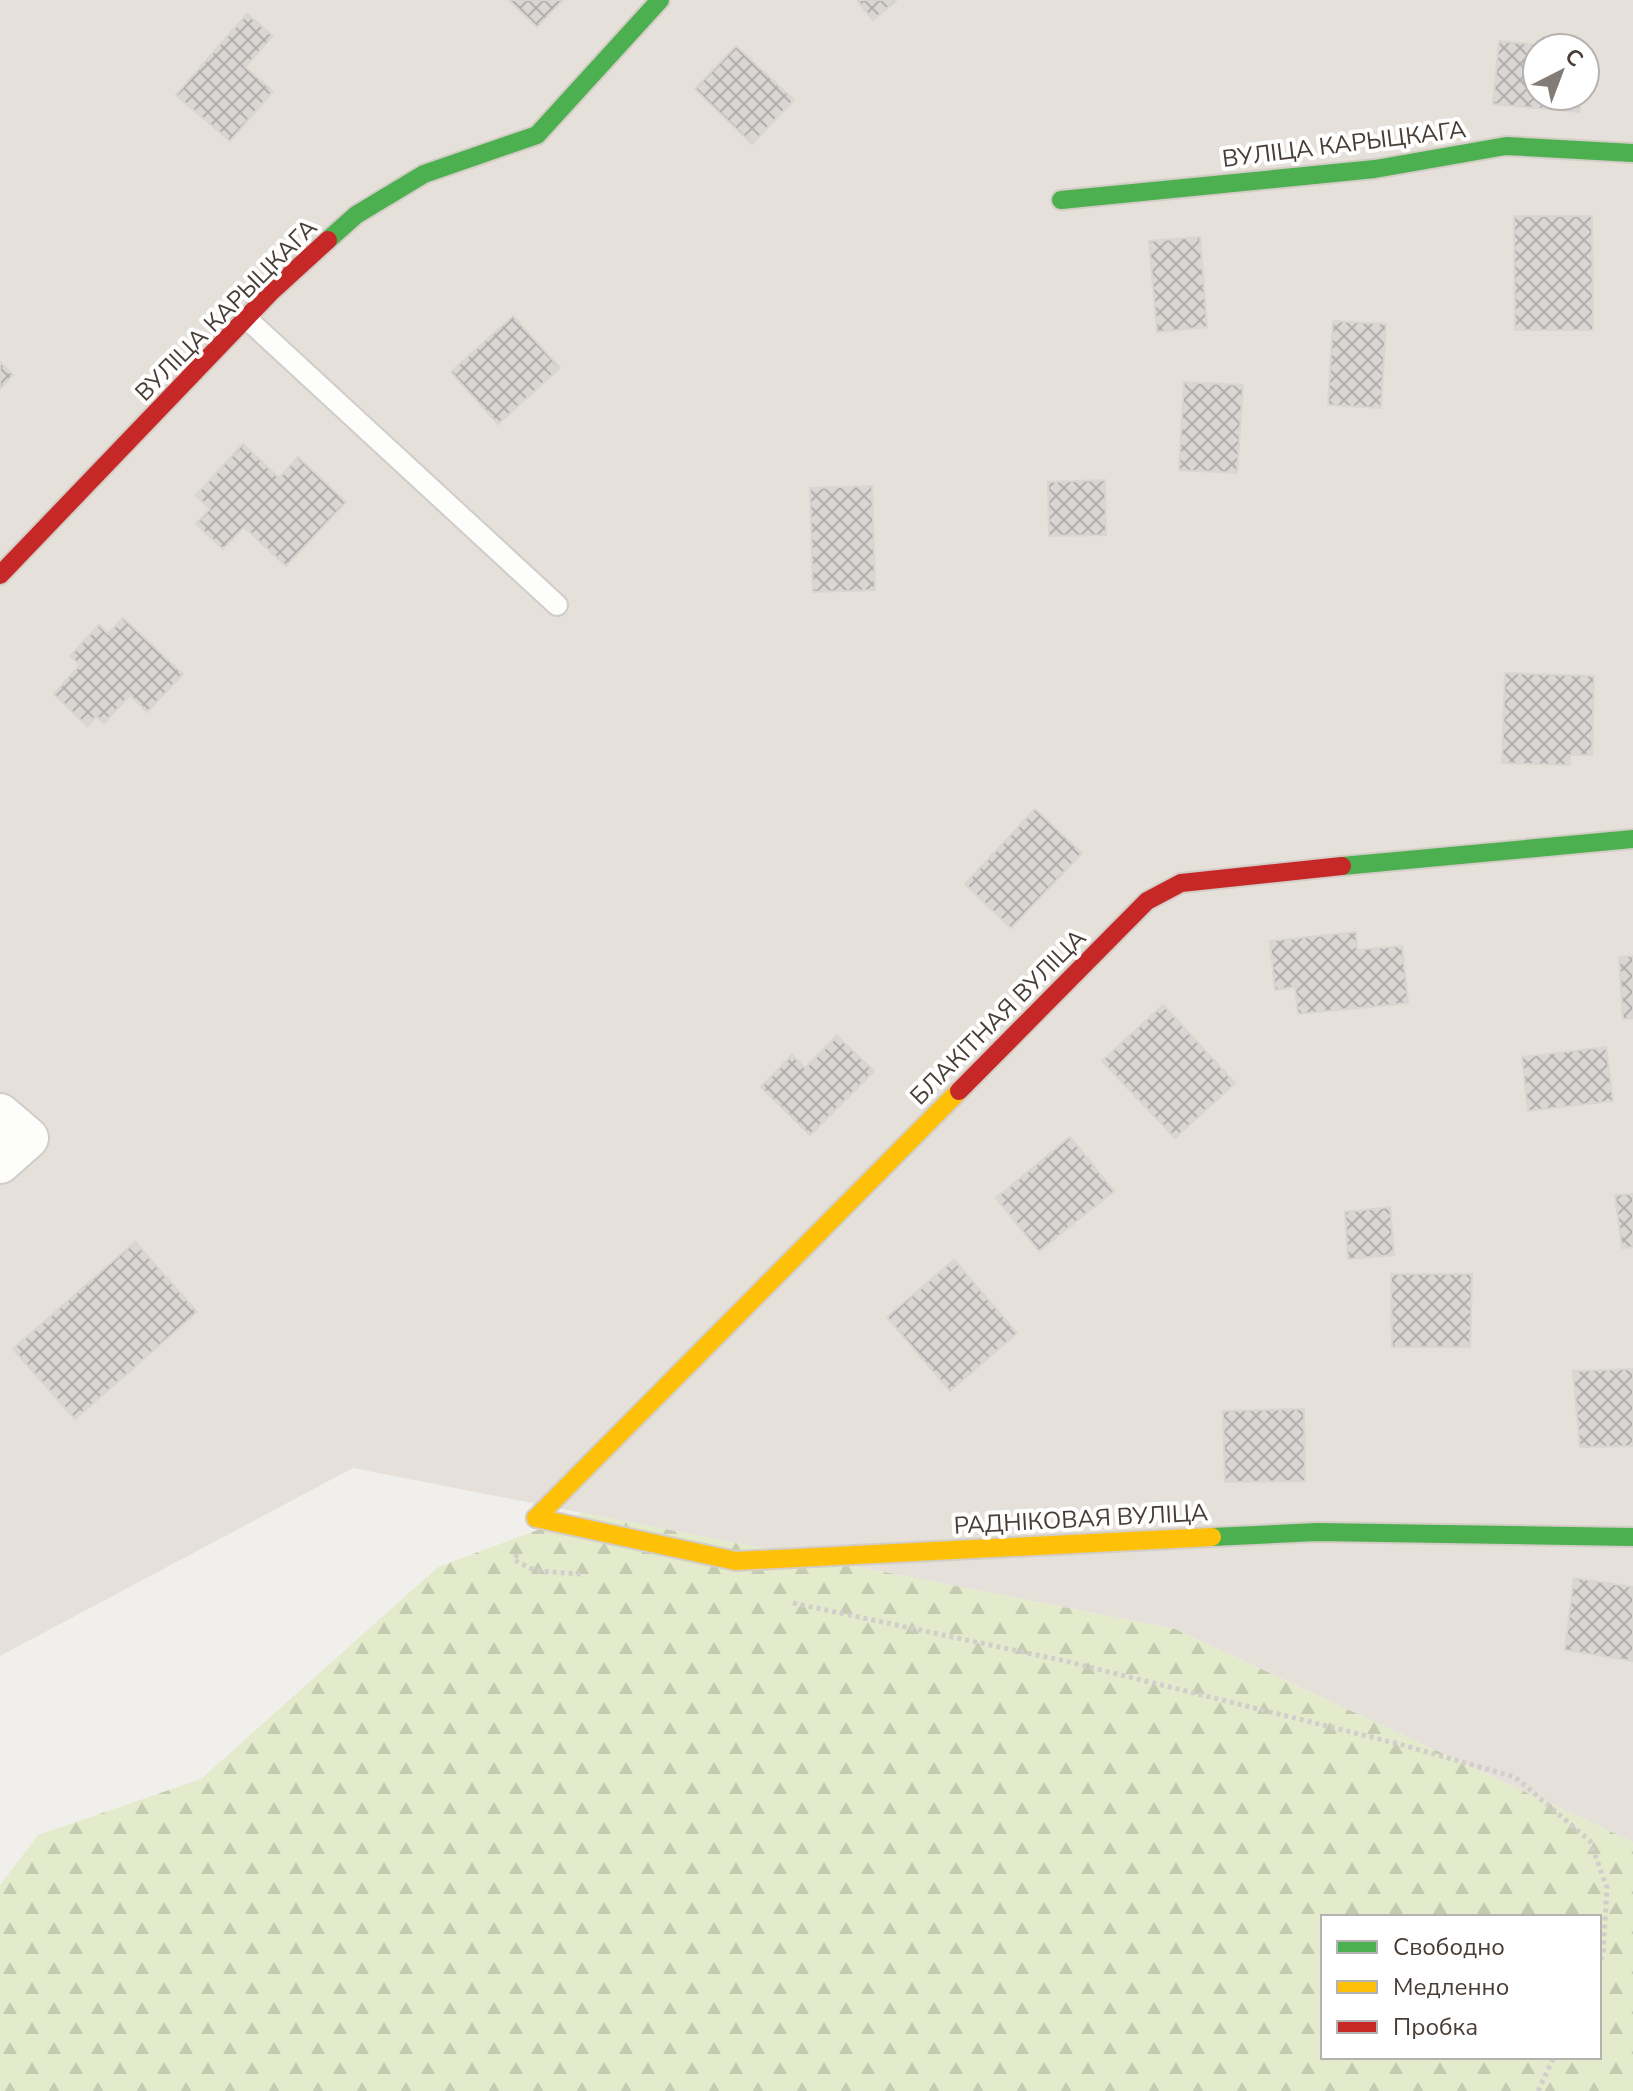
<svg xmlns="http://www.w3.org/2000/svg" width="1633" height="2091" font-family="'Nunito Sans',sans-serif">
<style>
.residential{fill:#e5e0d9;fill-rule:evenodd}
.forest{fill:url(#forest-firs);fill-rule:evenodd}
.building{fill:url(#building-cross-hatch);stroke:#d9d5d1;stroke-width:2}
.lines{fill:none;stroke-linecap:round;stroke-linejoin:round}
.lane-casing{stroke:#cfccc9;stroke-width:24}
.street-casing{stroke:#cfccc9;stroke-width:44}
.fast-casing{stroke:#d3cdc6;stroke-width:22}
.slow-casing{stroke:#d3cdc6;stroke-width:22}
.jam-casing{stroke:#d3cdc6;stroke-width:22}
.path{stroke:#d1cecb;stroke-width:5;stroke-dasharray:4 4;stroke-linecap:butt}
.lane{stroke:#fdfdfc;stroke-width:20}
.street{stroke:#fdfdfc;stroke-width:40}
.fast{stroke:#4caf50;stroke-width:18}
.slow{stroke:#ffc107;stroke-width:18}
.jam{stroke:#c62828;stroke-width:18}
.labels{text-anchor:middle;dominant-baseline:central;stroke-width:8;stroke-linejoin:round;paint-order:stroke}
.street-label{font-size:24px;fill:#483e37;stroke:#fff}
</style>
<defs>
<pattern id="forest-firs" width="22" height="20" patternUnits="userSpaceOnUse" patternTransform="scale(2)"><rect width="22" height="20" fill="#e4ebcc"/><path d="M5 1l3.5 6h-7zM16 11l3.5 6h-7z" fill="#c5cbb0"/></pattern>
<pattern id="building-cross-hatch" width="8" height="8" patternUnits="userSpaceOnUse" patternTransform="scale(2)"><rect width="8" height="8" fill="#d9d6d3"/><path d="M0 0l8 8M0 8l8-8" fill="none" stroke="#b2afac"/></pattern>
</defs>
<rect width="100%" height="100%" fill="#f1efec"/>
<path class="residential" d="M 0,0 L 1633,0 L 1633,1842 L 1175,1629 L 353,1468 L 0,1656 ZM 1537,48 L 1585,48 L 1585,96 L 1537,96 Z"/>
<path class="forest" d="M 583,1513 L 1175,1629 L 1633,1842 L 1633,2091 L 0,2091 L 0,1885 L 38,1835 L 201,1779 L 438,1567 ZM 1323,1917 L 1599,1917 L 1599,2057 L 1323,2057 Z"/>
<g class="building">
<polygon points="509,0 563,0 537,27"/>
<polygon points="857,0 896,0 896,1 873,20"/>
<polygon points="247,14 273,36 245,67 273,91 230,141 176,95"/>
<polygon points="1499,41 1571,48 1537,48 1537,96 1581,96 1579,112 1493,104"/>
<polygon points="736,46 794,100 752,144 695,89"/>
<polygon points="1514,216 1592,216 1593,330 1515,330"/>
<polygon points="1200,237 1207,327 1157,332 1149,241"/>
<polygon points="513,316 560,368 498,424 451,372"/>
<polygon points="1333,321 1386,324 1381,408 1328,405"/>
<polygon points="0,362 13,375 0,389"/>
<polygon points="1184,382 1243,385 1237,473 1179,470"/>
<polygon points="243,444 279,478 298,457 346,502 286,566 244,527 223,549 196,524 210,509 196,495"/>
<polygon points="1105,480 1106,535 1049,536 1048,482"/>
<polygon points="872,486 875,590 813,592 810,488"/>
<polygon points="123,618 183,674 147,712 130,695 104,723 96,716 87,726 54,694 80,665 70,656 99,625 108,634"/>
<polygon points="1505,673 1594,676 1592,755 1570,755 1570,765 1502,763"/>
<polygon points="1035,809 1082,853 1011,928 965,884"/>
<polygon points="1356,932 1357,950 1402,946 1408,1003 1298,1014 1295,987 1275,990 1270,941"/>
<polygon points="1633,956 1633,1018 1623,1019 1619,957"/>
<polygon points="1163,1005 1235,1083 1175,1138 1102,1061"/>
<polygon points="837,1036 874,1071 810,1135 761,1087 792,1055 805,1068"/>
<polygon points="1606,1047 1613,1101 1528,1111 1522,1057"/>
<polygon points="1070,1137 1114,1191 1039,1251 996,1198"/>
<polygon points="1633,1194 1633,1247 1622,1248 1615,1195"/>
<polygon points="1390,1207 1394,1255 1348,1259 1345,1212"/>
<polygon points="135,1242 197,1312 75,1419 13,1349"/>
<polygon points="954,1260 1017,1333 950,1391 887,1317"/>
<polygon points="1391,1274 1472,1274 1470,1347 1392,1347"/>
<polygon points="1633,1369 1633,1446 1580,1447 1573,1371"/>
<polygon points="1304,1409 1305,1481 1225,1482 1223,1411"/>
<polygon points="1574,1578 1633,1587 1633,1661 1565,1650"/>
</g>
<g class="lines">
<g class="lane-casing">
<polyline id="lane" points="246,318 557,605"/>
</g>
<g class="street-casing">
<polyline id="street" points="0,1114 28,1138 0,1163"/>
</g>
<g class="fast-casing">
<g id="fast">
<polyline points="1061,200 1375,169 1506,146 1633,153"/>
<polyline points="328,240 356,215 424,174 537,135 660,0"/>
<polyline points="1342,866 1633,839"/>
<polyline points="1212,1537 1317,1532 1633,1537"/>
</g>
</g>
<g class="slow-casing">
<g id="slow">
<polyline points="536,1518 959,1091"/>
<polyline points="536,1518 736,1561 1212,1537"/>
</g>
</g>
<g class="jam-casing">
<g id="jam">
<polyline points="0,575 272,291 328,240"/>
<polyline points="959,1091 1147,901 1181,883 1342,866"/>
</g>
</g>
<g class="path">
<polyline points="517,1554 514,1560 536,1571 581,1574"/>
<polyline points="793,1603 1065,1661 1395,1743 1515,1777 1590,1841 1607,1888 1603,1955 1599,1962"/>
<polyline points="1538,2091 1554,2057"/>
</g>
<use href="#lane" class="lane"/>
<use href="#street" class="street"/>
<use href="#fast" class="fast"/>
<use href="#slow" class="slow"/>
<use href="#jam" class="jam"/>
</g>
<g class="labels">
<g class="street-label">
<text transform="translate(1344 144) rotate(-7)">ВУЛІЦА КАРЫЦКАГА</text>
<text transform="translate(226 310) rotate(-45)">ВУЛІЦА КАРЫЦКАГА</text>
<text transform="translate(998 1017) rotate(-45)">БЛАКІТНАЯ ВУЛІЦА</text>
<text transform="translate(1081 1519) rotate(-3)">РАДНІКОВАЯ ВУЛІЦА</text>
</g>
</g>
<rect x="1321" y="1915" width="280" height="144" fill="#ffffff" stroke="#b6b2af" stroke-width="2"/>
<rect x="1337" y="1941" width="40" height="12" fill="#4caf50" stroke="#b6b2af" stroke-width="2"/>
<text x="1393" y="1955" font-size="24" fill="#483e37">Свободно</text>
<rect x="1337" y="1981" width="40" height="12" fill="#ffc107" stroke="#b6b2af" stroke-width="2"/>
<text x="1393" y="1995" font-size="24" fill="#483e37">Медленно</text>
<rect x="1337" y="2021" width="40" height="12" fill="#c62828" stroke="#b6b2af" stroke-width="2"/>
<text x="1393" y="2035" font-size="24" fill="#483e37">Пробка</text>
<g transform="translate(1561 72) rotate(42)"><circle r="38" fill="#ffffff" stroke="#b6b2af" stroke-width="2"/>
<path d="M0-6L14 30L0 20L-14 30Z" fill="#837c76"/>
<text y="-12" font-size="22" font-weight="bold" text-anchor="middle" fill="#483e37">С</text>
</g>
</svg>
